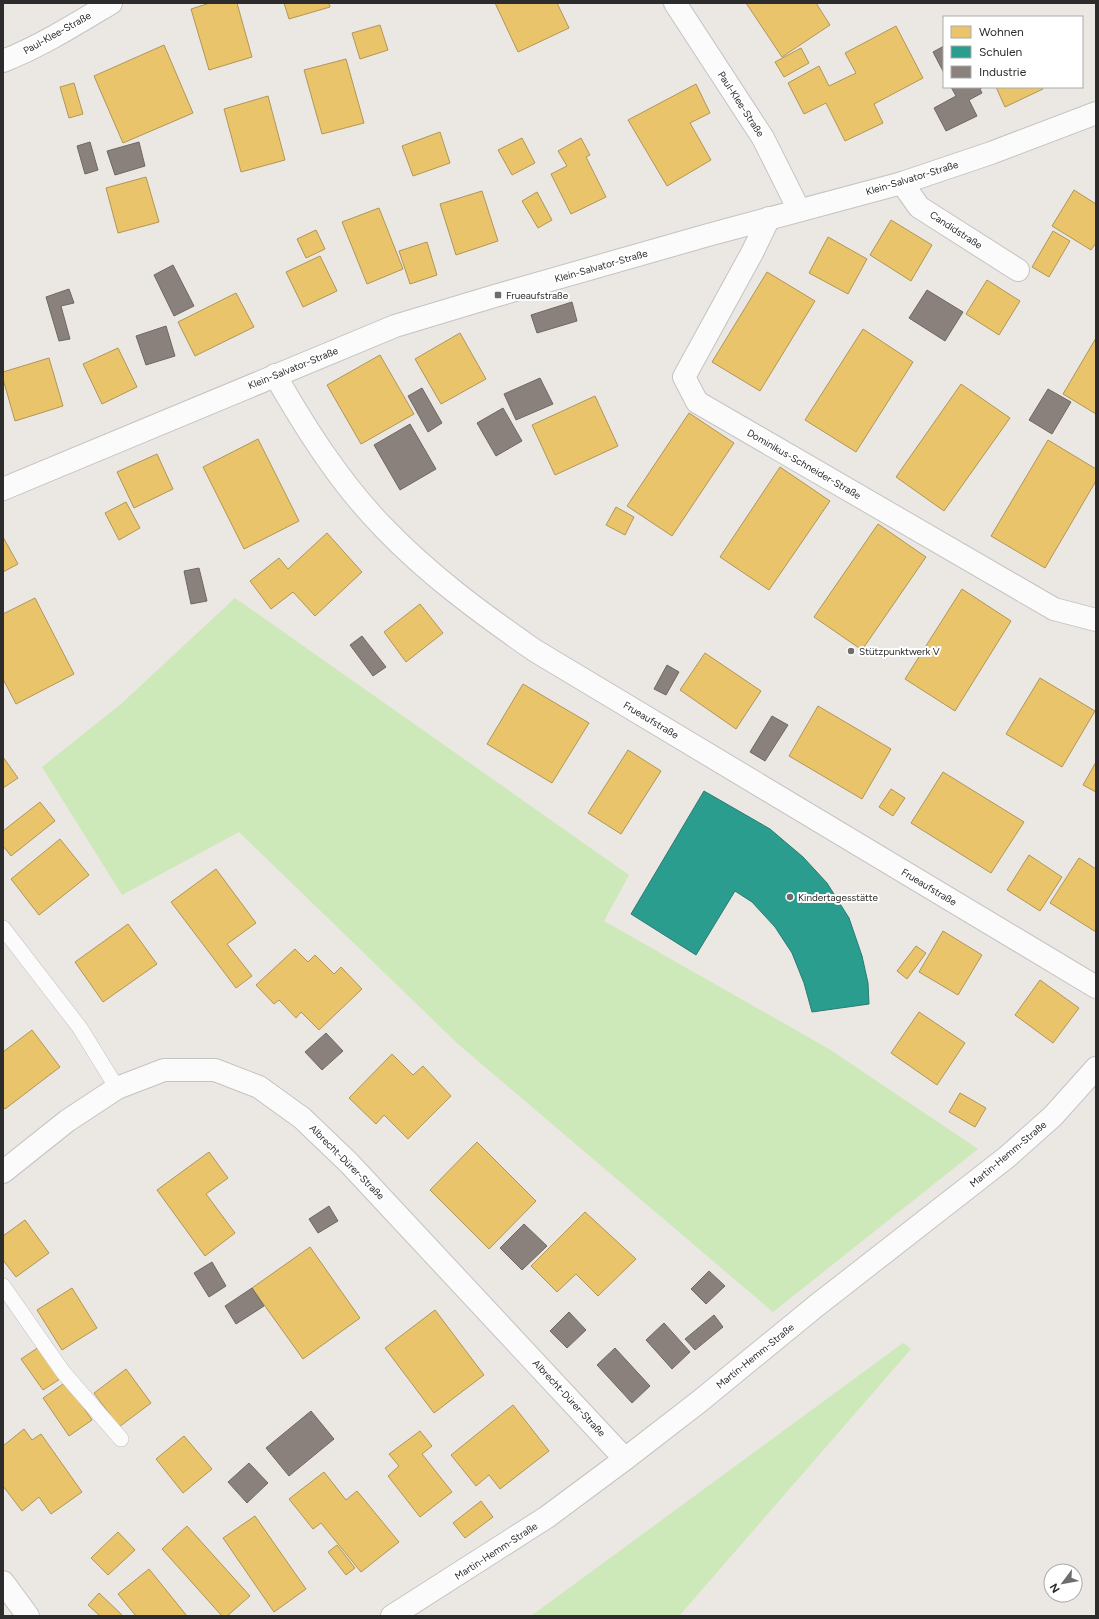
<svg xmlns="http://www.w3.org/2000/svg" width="1099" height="1619" font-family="Figtree,sans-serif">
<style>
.green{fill:#cde8b9}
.homes{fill:#e9c46a;stroke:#b09657}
.schools{fill:#2a9d8f;stroke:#2b7b71}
.industry{fill:#8a817c;stroke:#6e6864}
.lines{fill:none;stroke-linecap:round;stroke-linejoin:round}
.lane-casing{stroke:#c4c3c3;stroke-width:16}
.street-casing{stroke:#c4c3c3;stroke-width:24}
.secondary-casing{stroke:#c4c3c3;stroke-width:24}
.lane{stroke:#fcfbfb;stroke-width:15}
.street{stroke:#fcfbfb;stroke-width:22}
.secondary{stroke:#fcfbfb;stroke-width:22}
.poi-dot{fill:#6f6d6c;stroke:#fff;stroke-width:1.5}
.labels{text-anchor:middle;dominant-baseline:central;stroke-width:4;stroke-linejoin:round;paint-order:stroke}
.street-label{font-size:10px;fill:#2c2c2c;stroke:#fff}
.poi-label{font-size:10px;fill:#2c2c2c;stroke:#fff;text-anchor:start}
</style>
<rect width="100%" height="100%" fill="#ebe7e2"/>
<g class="green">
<polygon points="235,598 629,875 604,921 829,1049 978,1149 773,1312 458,1044 239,832 122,895 42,767 121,704"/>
<polygon points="903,1343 911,1349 679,1616 531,1616"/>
</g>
<g class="homes">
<polygon points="210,3 237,3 252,57 209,70 191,9"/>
<polygon points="284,3 329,3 330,7 289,19"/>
<polygon points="495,3 557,3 569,28 518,52"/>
<polygon points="746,3 816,3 830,25 782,57"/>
<polygon points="380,25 388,50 360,59 352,33"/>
<polygon points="896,26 923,78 874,104 883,123 845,141 826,103 804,114 788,83 819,66 829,86 856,73 845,53"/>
<polygon points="164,45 193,113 123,143 94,76"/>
<polygon points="801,48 809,63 784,77 775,62"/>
<polygon points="346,59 364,123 322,134 304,70"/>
<polygon points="74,83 83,114 69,118 60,87"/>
<polygon points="696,84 710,113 690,123 711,160 667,186 628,120"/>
<polygon points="996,87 1042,87 1043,89 1005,107"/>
<polygon points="268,96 285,160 241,172 224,109"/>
<polygon points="440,132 450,163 413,176 402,146"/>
<polygon points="522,138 535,163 512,175 498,150"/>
<polygon points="581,138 590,155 586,157 606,197 571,214 551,174 567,166 558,151"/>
<polygon points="146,177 159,222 118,233 106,188"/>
<polygon points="1074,190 1096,204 1096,243 1091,250 1052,226"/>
<polygon points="482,191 498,241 456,255 440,204"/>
<polygon points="537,192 552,220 538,228 522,201"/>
<polygon points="379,208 403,269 367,284 342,222"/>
<polygon points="891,220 932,245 911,281 870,255"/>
<polygon points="316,230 325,249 306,258 297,239"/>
<polygon points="1053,231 1070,241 1049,277 1032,267"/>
<polygon points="828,237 867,259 848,294 809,273"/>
<polygon points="427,242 437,275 410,284 399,251"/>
<polygon points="320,256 337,291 303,307 286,272"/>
<polygon points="767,272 815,301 760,391 712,362"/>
<polygon points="987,280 1020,301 999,335 966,314"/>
<polygon points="236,293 254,327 195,356 178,322"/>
<polygon points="863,329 913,362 856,452 805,420"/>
<polygon points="460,333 486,379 441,404 415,359"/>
<polygon points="1096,338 1096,414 1063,394"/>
<polygon points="118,348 137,387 102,404 83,364"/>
<polygon points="380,355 414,414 361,444 327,385"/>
<polygon points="49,358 63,406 15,421 3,379 3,372"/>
<polygon points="961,384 1010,418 944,511 896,477"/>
<polygon points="595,396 618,446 555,475 532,425"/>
<polygon points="689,413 734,443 672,536 627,506"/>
<polygon points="258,439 299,521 244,549 203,467"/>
<polygon points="1048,440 1096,469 1096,481 1045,568 991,536"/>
<polygon points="157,454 173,489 134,508 117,472"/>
<polygon points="780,467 830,501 769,590 720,557"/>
<polygon points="126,502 140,528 119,540 105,513"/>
<polygon points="616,507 634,517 625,535 606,525"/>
<polygon points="878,524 926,557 862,650 814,617"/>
<polygon points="327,533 362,572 315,616 293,592 271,609 250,581 279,558 288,569"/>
<polygon points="3,537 18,564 3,572"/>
<polygon points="962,589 1011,621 955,711 905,679"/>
<polygon points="35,598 74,674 16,704 3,679 3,614"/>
<polygon points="420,604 443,633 406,662 384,632"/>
<polygon points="705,653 761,691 736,729 680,690"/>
<polygon points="1040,678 1095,711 1062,767 1006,734"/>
<polygon points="523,684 589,723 552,783 487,744"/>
<polygon points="818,706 891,749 862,799 789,756"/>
<polygon points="628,750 661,771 621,834 588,813"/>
<polygon points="3,757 18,778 3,788"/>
<polygon points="1096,762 1096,792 1083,785"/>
<polygon points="943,772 1024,822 991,873 911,823"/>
<polygon points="891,789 905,798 893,816 879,807"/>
<polygon points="40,802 55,821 11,856 3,846 3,831"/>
<polygon points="60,839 89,875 39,915 11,879"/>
<polygon points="1029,855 1062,877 1040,911 1007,890"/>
<polygon points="1079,858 1096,869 1096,932 1050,903"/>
<polygon points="216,869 256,923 227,944 252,976 236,988 171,902"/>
<polygon points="128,924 157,964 103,1002 75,962"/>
<polygon points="943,931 982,955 958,995 919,972"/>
<polygon points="916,946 926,953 907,979 897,971"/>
<polygon points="295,949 308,962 315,955 334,974 341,967 362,989 319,1030 301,1012 296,1018 279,1000 274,1004 256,985"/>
<polygon points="1040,980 1079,1008 1053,1043 1015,1015"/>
<polygon points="919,1012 965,1043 937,1085 891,1053"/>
<polygon points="32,1030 60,1067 5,1109 3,1106 3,1052"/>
<polygon points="392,1054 413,1075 423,1066 451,1096 408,1139 384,1115 376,1124 349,1098"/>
<polygon points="960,1093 986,1108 975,1127 949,1112"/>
<polygon points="477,1142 536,1201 489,1249 430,1190"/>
<polygon points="209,1152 228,1178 206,1194 235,1233 205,1256 157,1190"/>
<polygon points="585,1212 636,1259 598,1296 576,1274 557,1292 531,1266"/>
<polygon points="25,1220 49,1253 16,1277 3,1260 3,1236"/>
<polygon points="310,1247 360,1318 303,1359 252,1288"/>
<polygon points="72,1288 97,1328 62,1350 37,1310"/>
<polygon points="435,1310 484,1375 434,1413 385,1348"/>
<polygon points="39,1347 60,1379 43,1390 21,1359"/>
<polygon points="126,1369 151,1403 119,1427 94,1393"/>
<polygon points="66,1382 92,1420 69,1436 43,1398"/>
<polygon points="513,1405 549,1451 500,1489 489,1475 476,1486 451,1455"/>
<polygon points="24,1429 32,1440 41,1434 82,1492 51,1514 39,1497 22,1511 3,1486 3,1446"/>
<polygon points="420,1431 432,1446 422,1454 452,1492 420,1517 388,1476 399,1466 389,1454"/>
<polygon points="184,1436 212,1469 183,1493 156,1459"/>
<polygon points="324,1472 346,1500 357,1491 399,1542 361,1572 321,1523 313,1529 289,1499"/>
<polygon points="481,1501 493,1517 465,1538 453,1523"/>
<polygon points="255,1516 306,1589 274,1612 223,1538"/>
<polygon points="187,1526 250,1596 227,1616 222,1616 162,1549"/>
<polygon points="118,1532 135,1550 108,1575 91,1558"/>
<polygon points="337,1545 355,1568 346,1575 328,1552"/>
<polygon points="149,1569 187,1616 136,1616 118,1594"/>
<polygon points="99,1593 123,1616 100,1616 88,1605"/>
</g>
<polygon class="schools" points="704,791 770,829 803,857 827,883 849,918 862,956 868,983 869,1004 812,1012 804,983 792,953 775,927 752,902 735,891 696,955 631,914"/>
<g class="industry">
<polygon points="944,46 944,73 933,52"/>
<polygon points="951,87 983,87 980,89 982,93 969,100 977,116 946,131 934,108 956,96"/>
<polygon points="90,142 98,170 85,174 77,146"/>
<polygon points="139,142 145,166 115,175 107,151"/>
<polygon points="173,265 194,306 174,316 154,275"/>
<polygon points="69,289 74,303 61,306 70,339 59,341 46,297"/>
<polygon points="927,290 963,312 945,341 909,318"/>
<polygon points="572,302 577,321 537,333 531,315"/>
<polygon points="166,326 175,356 146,365 136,336"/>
<polygon points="540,378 553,404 516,420 504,394"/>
<polygon points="422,388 442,423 428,432 408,396"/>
<polygon points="1048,389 1071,402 1052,434 1029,420"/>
<polygon points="503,408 522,441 496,456 477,423"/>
<polygon points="410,424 436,469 400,490 374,445"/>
<polygon points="199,568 207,601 191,604 184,571"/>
<polygon points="362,636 386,667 373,676 350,645"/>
<polygon points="667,665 679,672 666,695 654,689"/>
<polygon points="772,716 788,725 765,761 750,752"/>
<polygon points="326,1033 343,1051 322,1070 305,1052"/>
<polygon points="329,1206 338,1221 318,1233 309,1219"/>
<polygon points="524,1224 547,1246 522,1270 500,1248"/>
<polygon points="212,1262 226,1286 209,1297 194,1273"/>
<polygon points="709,1271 725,1286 706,1304 691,1289"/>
<polygon points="252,1288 264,1306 236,1324 225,1306"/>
<polygon points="569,1312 586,1330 567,1348 550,1331"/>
<polygon points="714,1315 723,1327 695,1350 685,1339"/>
<polygon points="664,1323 690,1352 672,1369 646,1340"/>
<polygon points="615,1348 650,1386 632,1403 597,1365"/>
<polygon points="311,1411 334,1439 289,1476 266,1448"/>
<polygon points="249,1463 268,1483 247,1503 228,1482"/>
</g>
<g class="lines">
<g class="lane-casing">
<g id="lane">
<polyline points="3,928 80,1028 117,1088"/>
<polyline points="3,1286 63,1372 121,1439"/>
</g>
</g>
<g class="street-casing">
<g id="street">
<polyline points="675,3 763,138 799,210"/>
<path d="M 3,61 C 41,46 76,24 111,3"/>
<polyline points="902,183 919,207 1018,270"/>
<polyline points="769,218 752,253 684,377 697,402 1054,609 1096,620"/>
<path d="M 275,375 C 306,429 340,483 384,528 C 429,575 481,613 534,650 L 1096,987"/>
<polyline points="3,1172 67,1121 117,1088 164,1070 215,1070 259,1087 302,1118 349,1163 625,1459"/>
<polyline points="3,1582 28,1616"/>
<polyline points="392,1616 547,1517 625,1459 700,1401 816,1306 1007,1157 1053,1116 1096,1068"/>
</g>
</g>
<g class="secondary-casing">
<polyline id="secondary" points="3,489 395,326 498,295 708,235 902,183 991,153 1096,113"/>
</g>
<use href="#lane" class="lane"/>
<use href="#street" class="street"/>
<use href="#secondary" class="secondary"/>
</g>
<g class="poi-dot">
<rect x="494" y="291" width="8" height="8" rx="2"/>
<circle cx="851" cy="651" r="4"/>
<circle cx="790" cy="897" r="4"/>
</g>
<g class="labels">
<g class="street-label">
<text transform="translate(57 33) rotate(-29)">Paul-Klee-Straße</text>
<text transform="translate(741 104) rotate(57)">Paul-Klee-Straße</text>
<text transform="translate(912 178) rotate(-17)">Klein-Salvator-Straße</text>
<text transform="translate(956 230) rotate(33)">Candidstraße</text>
<text transform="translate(601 266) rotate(-16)">Klein-Salvator-Straße</text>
<text transform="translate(293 368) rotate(-22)">Klein-Salvator-Straße</text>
<text transform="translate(804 464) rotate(30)">Dominikus-Schneider-Straße</text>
<text transform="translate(651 720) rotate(31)">Frueaufstraße</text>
<text transform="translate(929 887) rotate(31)">Frueaufstraße</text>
<text transform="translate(1008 1154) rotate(-40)">Martin-Hemm-Straße</text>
<text transform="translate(347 1162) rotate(45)">Albrecht-Dürer-Straße</text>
<text transform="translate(755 1356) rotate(-39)">Martin-Hemm-Straße</text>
<text transform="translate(569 1398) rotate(47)">Albrecht-Dürer-Straße</text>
<text transform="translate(496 1551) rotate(-33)">Martin-Hemm-Straße</text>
</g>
<g class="poi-label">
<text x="506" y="295">Frueaufstraße</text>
<text x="859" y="651">Stützpunktwerk V</text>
<text x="798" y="897">Kindertagesstätte</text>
</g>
</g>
<rect width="1099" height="1619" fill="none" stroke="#2c2c2c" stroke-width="8"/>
<rect x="943" y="16" width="140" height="72" fill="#ffffff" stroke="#ababab"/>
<rect x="951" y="26" width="20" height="12" fill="#e9c46a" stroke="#ababab"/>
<text x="979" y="36" font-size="12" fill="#2c2c2c">Wohnen</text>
<rect x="951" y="46" width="20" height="12" fill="#2a9d8f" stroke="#ababab"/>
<text x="979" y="56" font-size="12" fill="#2c2c2c">Schulen</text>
<rect x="951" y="66" width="20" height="12" fill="#8a817c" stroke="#ababab"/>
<text x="979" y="76" font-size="12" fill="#2c2c2c">Industrie</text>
<g transform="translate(1063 1583) rotate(238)"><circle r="19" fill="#ffffff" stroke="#ababab"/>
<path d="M0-3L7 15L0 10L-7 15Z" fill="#6f6d6c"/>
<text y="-6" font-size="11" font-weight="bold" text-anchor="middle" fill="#2c2c2c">N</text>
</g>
</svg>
